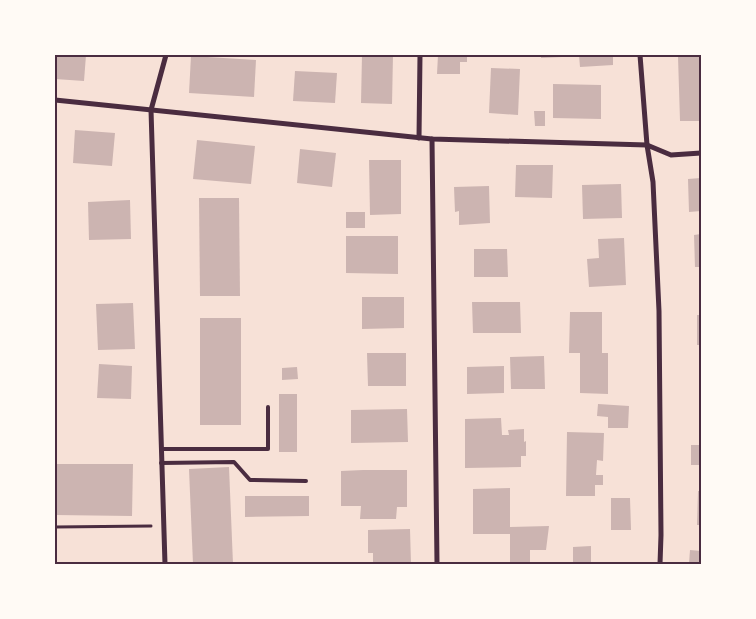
<svg xmlns="http://www.w3.org/2000/svg" width="756" height="619" font-family="'Varela Round',sans-serif">
<style>
.building{fill:#ccb4b1}
.lines{fill:none;stroke-linecap:round;stroke-linejoin:round}
.path{stroke:#4a2c40;stroke-width:3}
.service{stroke:#4a2c40;stroke-width:4}
.minor{stroke:#4a2c40;stroke-width:5}
.neatline{fill:none;stroke:#4a2c40;stroke-width:2}
</style>
<rect width="100%" height="100%" fill="#f7e1d7"/>
<g class="building">
<polygon points="55,55 86,55 84,81 55,79"/>
<polygon points="362,55 393,55 392,104 361,103"/>
<polygon points="438,55 467,55 467,62 460,62 460,74 437,74"/>
<polygon points="541,55 562,55 562,57 541,58"/>
<polygon points="579,55 613,55 613,65 580,67"/>
<polygon points="191,56 256,60 254,97 189,93"/>
<polygon points="701,56 701,121 680,121 678,57"/>
<polygon points="491,68 520,69 518,115 489,113"/>
<polygon points="295,71 337,73 335,103 293,101"/>
<polygon points="553,84 601,85 601,119 553,118"/>
<polygon points="534,111 545,111 545,126 535,126"/>
<rect x="55" y="129" width="2" height="42"/>
<polygon points="75,130 115,133 112,166 73,163"/>
<polygon points="197,140 255,146 251,184 193,179"/>
<polygon points="300,149 336,153 332,187 297,183"/>
<polygon points="369,160 401,160 401,214 370,215"/>
<polygon points="516,165 553,165 552,198 515,197"/>
<polygon points="701,178 701,211 689,212 688,179"/>
<polygon points="621,184 622,218 583,219 582,185"/>
<polygon points="489,186 490,223 459,225 459,211 455,212 454,187"/>
<polygon points="199,198 239,198 240,296 200,296"/>
<polygon points="130,200 131,239 89,240 88,202"/>
<rect x="346" y="212" width="19" height="16"/>
<polygon points="701,234 701,267 695,267 694,235"/>
<polygon points="346,236 398,236 398,274 346,273"/>
<polygon points="624,238 626,285 589,287 587,259 599,258 598,239"/>
<polygon points="474,249 507,249 508,277 474,277"/>
<polygon points="362,297 404,297 404,328 362,329"/>
<polygon points="472,302 520,302 521,333 473,333"/>
<polygon points="133,303 135,349 98,350 96,304"/>
<polygon points="570,312 602,312 602,353 608,353 608,394 580,393 580,353 569,353"/>
<rect x="697" y="315" width="4" height="30"/>
<rect x="200" y="318" width="41" height="107"/>
<polygon points="367,353 406,353 406,386 368,386"/>
<polygon points="544,356 545,389 511,389 510,357"/>
<polygon points="99,364 132,366 131,399 97,398"/>
<polygon points="504,366 504,393 467,394 467,367"/>
<polygon points="297,367 298,379 282,380 282,368"/>
<rect x="279" y="394" width="18" height="58"/>
<polygon points="598,404 629,406 628,428 608,428 608,417 597,416"/>
<polygon points="407,409 408,442 351,443 351,410"/>
<polygon points="501,418 502,435 509,435 508,430 524,429 524,442 526,441 526,456 521,456 521,467 465,468 465,419"/>
<polygon points="567,432 604,433 603,461 597,460 596,475 603,475 603,485 595,485 595,496 566,496"/>
<rect x="691" y="445" width="10" height="20"/>
<polygon points="55,464 133,464 132,516 55,515"/>
<polygon points="229,467 233,564 193,564 189,469"/>
<polygon points="363,470 407,470 407,507 397,507 396,519 360,519 361,506 341,506 341,471"/>
<polygon points="510,488 510,527 549,526 546,550 530,550 530,562 510,562 510,534 473,534 473,489"/>
<polygon points="698,491 701,491 701,525 697,525"/>
<polygon points="245,496 309,496 309,516 245,517"/>
<polygon points="611,498 630,498 631,530 611,530"/>
<polygon points="410,529 411,564 373,564 373,553 368,553 368,530"/>
<polygon points="591,546 591,564 573,564 573,547"/>
<polygon points="690,550 701,551 701,564 689,564"/>
</g>
<g class="lines">
<polyline class="path" points="55,527 151,526"/>
<g class="service">
<polyline points="161,449 268,449 268,407"/>
<polyline points="161,463 234,462 250,480 306,481"/>
</g>
<g class="minor">
<polyline points="640,55 647,145 653,182 659,311 661,535 660,564"/>
<polyline points="55,100 432,139 647,145 671,155 701,153"/>
<polyline points="419,138 420,55"/>
<polyline points="432,139 437,564"/>
<polyline points="165,564 151,110 166,55"/>
</g>
</g>
<rect width="756" height="619" fill="none" stroke="#fffaf5" stroke-width="112"/>
<rect x="56" y="56" width="644" height="507" class="neatline"/>
</svg>
